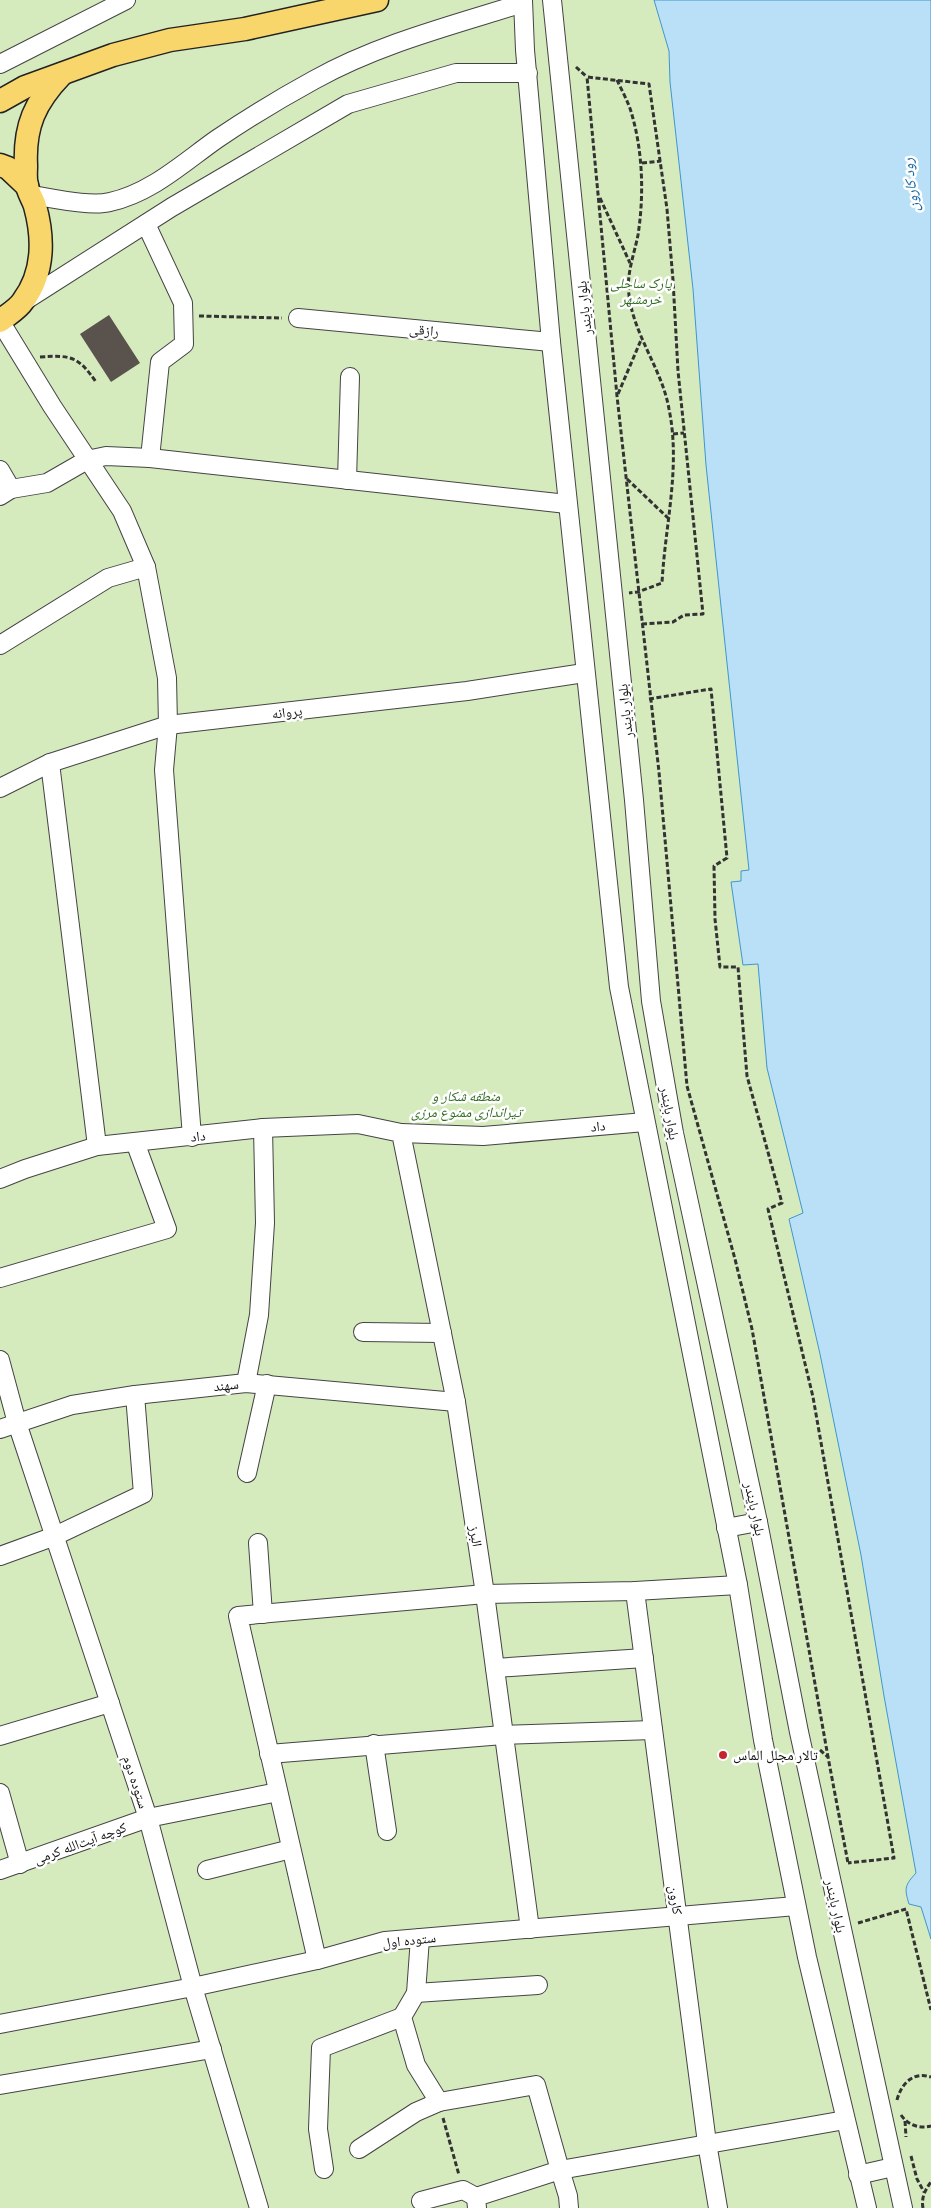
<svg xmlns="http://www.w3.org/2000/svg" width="931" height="2208" font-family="Merriweather,'Noto Naskh Arabic',serif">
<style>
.green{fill:#d5ebbd}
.water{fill:#b9e0f7;stroke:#3f96cf}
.building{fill:#5a524d}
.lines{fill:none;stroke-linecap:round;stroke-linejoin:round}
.minor-casing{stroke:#444;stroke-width:20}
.major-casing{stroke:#222;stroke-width:25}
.path{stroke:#333;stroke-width:3;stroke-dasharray:5 2.5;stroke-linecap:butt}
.minor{stroke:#fff;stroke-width:18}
.major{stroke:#f9d66b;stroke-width:22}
.poi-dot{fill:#c4262e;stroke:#fff;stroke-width:2}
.labels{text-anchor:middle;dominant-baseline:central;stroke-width:5;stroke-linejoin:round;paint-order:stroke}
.park-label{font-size:14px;font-style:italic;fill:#2f6b1f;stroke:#fff}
.street-label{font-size:14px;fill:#111;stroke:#fff}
.poi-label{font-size:14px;fill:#111;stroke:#fff;text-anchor:start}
.water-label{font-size:15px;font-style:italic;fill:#1768a6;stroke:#fff}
</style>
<rect width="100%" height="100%" fill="#fffdf5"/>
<rect class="green" x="0" y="0" width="931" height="2208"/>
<path class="water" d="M 654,0 L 931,0 L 931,1939 L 921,1907 L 909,1904 C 904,1888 905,1885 916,1873 L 884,1696 L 861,1555 L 820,1354 L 789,1219 L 803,1213 L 767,1068 L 758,964 L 743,965 L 731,882 L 741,881 L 741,871 L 749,870 L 706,465 L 693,289 L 670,82 L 669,51 Z"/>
<polygon class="building" points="109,315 140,363 111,382 80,334"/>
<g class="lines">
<g class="minor-casing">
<g id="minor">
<polyline points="523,0 525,50 551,342 619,987 738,1585 763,1740 807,1957 867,2208"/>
<polyline points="552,0 634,800 651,1001 674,1133 758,1522 799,1732 903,2208"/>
<polyline points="0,64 126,0"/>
<path d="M 31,195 C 52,198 90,207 110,202 C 151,193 183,163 217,139 C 248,118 281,98 314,80 C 378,44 453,25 523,3"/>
<polyline points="146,224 183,303 184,344 160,362 150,458"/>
<polyline points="23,302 172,207 348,104 456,73 528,73"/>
<polyline points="298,318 551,342"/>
<polyline points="0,321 52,406 122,511 146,567 167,678 168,725 164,770 192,1137"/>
<polyline points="0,470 11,489 0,496"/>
<polyline points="347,480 350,377"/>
<polyline points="11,489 47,483 87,460 106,456 150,458 567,504"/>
<polyline points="0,645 108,578 146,567"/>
<polyline points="50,763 97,1146"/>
<polyline points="0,788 50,763 168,725 467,691 584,673"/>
<polyline points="401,1133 483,1136 645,1122"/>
<polyline points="0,1179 25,1169 97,1146 263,1128 358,1124 401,1133 456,1402 485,1594 530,1929"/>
<polyline points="0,1278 167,1229 135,1142"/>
<polyline points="363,1332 442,1333"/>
<polyline points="0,1360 17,1423 148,1818 193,1987 259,2208"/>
<polyline points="246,1383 259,1315 265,1223 263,1128"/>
<polyline points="0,1429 72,1405 135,1395 246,1383 456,1402"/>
<polyline points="247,1473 267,1384"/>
<polyline points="726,1528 758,1522"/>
<polyline points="258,1543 263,1614"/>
<polyline points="0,1556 55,1536 143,1494 135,1395"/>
<polyline points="635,1591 707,2143 718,2208"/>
<polyline points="495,1668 644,1658"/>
<polyline points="0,1736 110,1703"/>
<polyline points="374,1744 387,1831"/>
<polyline points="269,1754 503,1735 653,1730"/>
<polyline points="0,1793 20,1864"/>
<polyline points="0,1870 148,1818 278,1792"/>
<polyline points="207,1870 291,1849"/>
<polyline points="420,1938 416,1993 402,2017 416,2065 439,2102 536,2085 560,2170 476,2197 477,2208"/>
<polyline points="317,1960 238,1616 485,1594 635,1591 738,1585"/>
<polyline points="416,1993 538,1985"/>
<polyline points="0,2024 193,1987 317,1960 385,1941 796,1906"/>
<polyline points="0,2085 212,2049"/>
<polyline points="359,2149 416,2112 439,2102"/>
<polyline points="324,2169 318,2129 321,2048 402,2017"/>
<polyline points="858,2175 893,2167"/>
<polyline points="421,2201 463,2190 476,2197"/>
<polyline points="569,2208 568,2196 560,2170 845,2120"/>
</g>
</g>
<g class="major-casing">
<g id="major">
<polyline points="0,101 25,87 113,55 170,40 245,29 377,0"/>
<polyline points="0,165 8,168 27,186"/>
<path d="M 0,321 C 7,315 18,309 23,301 C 44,273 44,239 35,206 C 33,199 28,193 27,185 C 25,179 26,172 26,166 C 24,126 35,102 62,74"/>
</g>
</g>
<g class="path">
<polyline points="576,67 587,77"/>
<path d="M 617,80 C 622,91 629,103 632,115 C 643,153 644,196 638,235 C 634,255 626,275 629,295 C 634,336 662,369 669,409 C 681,467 665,525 662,583 L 638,592 L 629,593"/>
<polyline points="642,163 661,161"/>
<polyline points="600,198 630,263"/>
<polyline points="199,316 282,318"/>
<path d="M 40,357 C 71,355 78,356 96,382"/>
<polyline points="618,394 641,340"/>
<polyline points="673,434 684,433"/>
<polyline points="627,479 668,518"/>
<polyline points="642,624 673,622 684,615 703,614 678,371 673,280 667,209 649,84 587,77 617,396 659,772 687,1086 735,1259 752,1329 828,1757"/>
<polyline points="649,699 711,689 727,858 714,866 715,919 720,967 738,967 747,1076 782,1203 768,1209 813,1397 894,1858 848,1863"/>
<polyline points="820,1750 828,1757 848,1863"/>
<polyline points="858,1923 906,1909 931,2010"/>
<path d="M 897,2100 C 901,2084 913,2071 931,2077"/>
<path d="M 901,2115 C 908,2125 919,2129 931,2126"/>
<polyline points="443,2118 459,2175"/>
<polyline points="905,2121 906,2137"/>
<polyline points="911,2156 917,2179 924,2192"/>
<path d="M 923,2208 C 921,2198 925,2190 931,2182"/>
</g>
<use href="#minor" class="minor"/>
<use href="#major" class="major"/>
</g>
<circle class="poi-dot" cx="723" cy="1755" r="5"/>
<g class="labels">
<g class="park-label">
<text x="641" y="283">پارک ساحلی<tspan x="641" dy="16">خرمشهر</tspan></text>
<text x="466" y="1096">منطقه شکار و<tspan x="466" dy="16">تیراندازی ممنوع مرزی</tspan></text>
</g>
<g class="street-label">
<text transform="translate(584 308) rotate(-96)">بلوار بایندر</text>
<text transform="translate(424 330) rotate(5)">رازقی</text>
<text transform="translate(625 711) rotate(-96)">بلوار بایندر</text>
<text transform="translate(287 712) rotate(-7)">پروانه</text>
<text transform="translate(670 1113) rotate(80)">بلوار بایندر</text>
<text transform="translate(598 1126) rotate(-5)">داد</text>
<text transform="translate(198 1136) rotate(-6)">داد</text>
<text transform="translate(226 1385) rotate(-6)">سهند</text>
<text transform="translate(755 1509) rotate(78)">بلوار بایندر</text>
<text transform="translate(476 1536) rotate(81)">البرز</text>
<text transform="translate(136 1782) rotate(72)">ستوده دوم</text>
<text transform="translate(80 1843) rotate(-20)">کوچه آیت‌الله کرمی</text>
<text transform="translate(676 1900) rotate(82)">کارون</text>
<text transform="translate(836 1906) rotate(78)">بلوار بایندر</text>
<text transform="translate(409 1940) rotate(-6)">ستوده اول</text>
</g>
<g class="poi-label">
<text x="733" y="1755">تالار مجلل الماس</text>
</g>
<g class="water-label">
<text transform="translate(910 185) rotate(-97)">رود کارون</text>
</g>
</g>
</svg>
